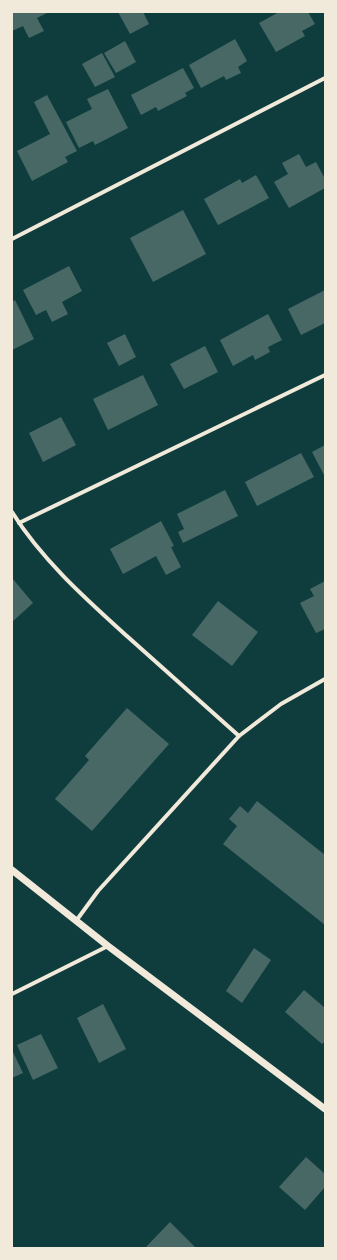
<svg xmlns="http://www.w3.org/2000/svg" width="337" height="1260" font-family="Lora,serif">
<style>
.building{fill:#486865}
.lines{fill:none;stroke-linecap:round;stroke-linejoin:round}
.minor{stroke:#f1e9da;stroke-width:4}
.tertiary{stroke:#f1e9da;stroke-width:7}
</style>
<rect width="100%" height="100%" fill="#0f3d3e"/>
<g class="building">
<polygon points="12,12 49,12 37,18 44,31 29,38 23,26 12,31"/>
<polygon points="118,12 143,12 149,24 130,34"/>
<polygon points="279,12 308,12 315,24 302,31 305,36 276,52 259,23"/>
<polygon points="235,39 247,61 238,67 241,73 226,80 224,76 201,88 189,65"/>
<polygon points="125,41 136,62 116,73 104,53"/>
<polygon points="102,53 115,77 95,87 82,64"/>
<polygon points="183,68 194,88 185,93 187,96 158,111 156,107 141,115 131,95"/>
<polygon points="108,89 128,128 95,145 93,141 79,148 66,122 92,109 87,99"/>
<polygon points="47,95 77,151 65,157 68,162 32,181 17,151 50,134 34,102"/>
<polygon points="299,154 306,167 316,162 325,179 325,188 289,208 274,182 288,174 282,163"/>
<polygon points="256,175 269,198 218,225 204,199 240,179 242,183"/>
<polygon points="183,210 206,254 153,282 130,238"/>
<polygon points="69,266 82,291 62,302 68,314 52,322 46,310 36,315 23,290"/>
<polygon points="325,290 325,323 301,335 288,309"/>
<polygon points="15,300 34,339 12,350 12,302"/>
<polygon points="268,314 282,340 268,347 270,352 255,360 253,355 233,366 220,340"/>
<polygon points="125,334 136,357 119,366 107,343"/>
<polygon points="205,346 218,372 184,389 170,364"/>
<polygon points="143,375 158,405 108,430 93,399"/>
<polygon points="61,417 76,445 43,462 29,433"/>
<polygon points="325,445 325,474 324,475 312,452"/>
<polygon points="301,453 314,477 257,506 245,482"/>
<polygon points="225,490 238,516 183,543 178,532 184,529 177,514"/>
<polygon points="161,521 174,546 171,547 181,567 166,575 156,556 123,574 110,549"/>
<polygon points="12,578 33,603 12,622"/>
<polygon points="325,581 325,629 316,633 300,603 314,596 310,589"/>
<polygon points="218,601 258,632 232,666 192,635"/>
<polygon points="127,708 169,744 92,831 55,799 89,760 85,756"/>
<polygon points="257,801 325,855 325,925 223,844 237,826 229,819 240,806 248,813"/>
<polygon points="254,948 271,960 242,1003 226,991"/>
<polygon points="304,990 325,1008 325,1041 322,1044 285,1012"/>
<polygon points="103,1004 126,1049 99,1063 77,1018"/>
<polygon points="41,1034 58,1068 33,1080 17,1045"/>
<polygon points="12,1050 23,1073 12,1078"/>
<polygon points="306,1157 325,1174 325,1187 305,1210 279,1187"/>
<polygon points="170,1222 196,1248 145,1248"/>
</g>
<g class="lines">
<g class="minor">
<polyline points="12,239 325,78"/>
<path d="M 12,512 C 42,560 86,599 128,637 C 165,670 202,703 239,736"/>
<polyline points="19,523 325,375"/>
<polyline points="76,921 98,891 239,736 281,704 325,679"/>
<polyline points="12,994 108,946"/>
</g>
<polyline class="tertiary" points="12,870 108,946 325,1109"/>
</g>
<rect width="337" height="1260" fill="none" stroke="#f1e9da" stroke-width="26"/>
</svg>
